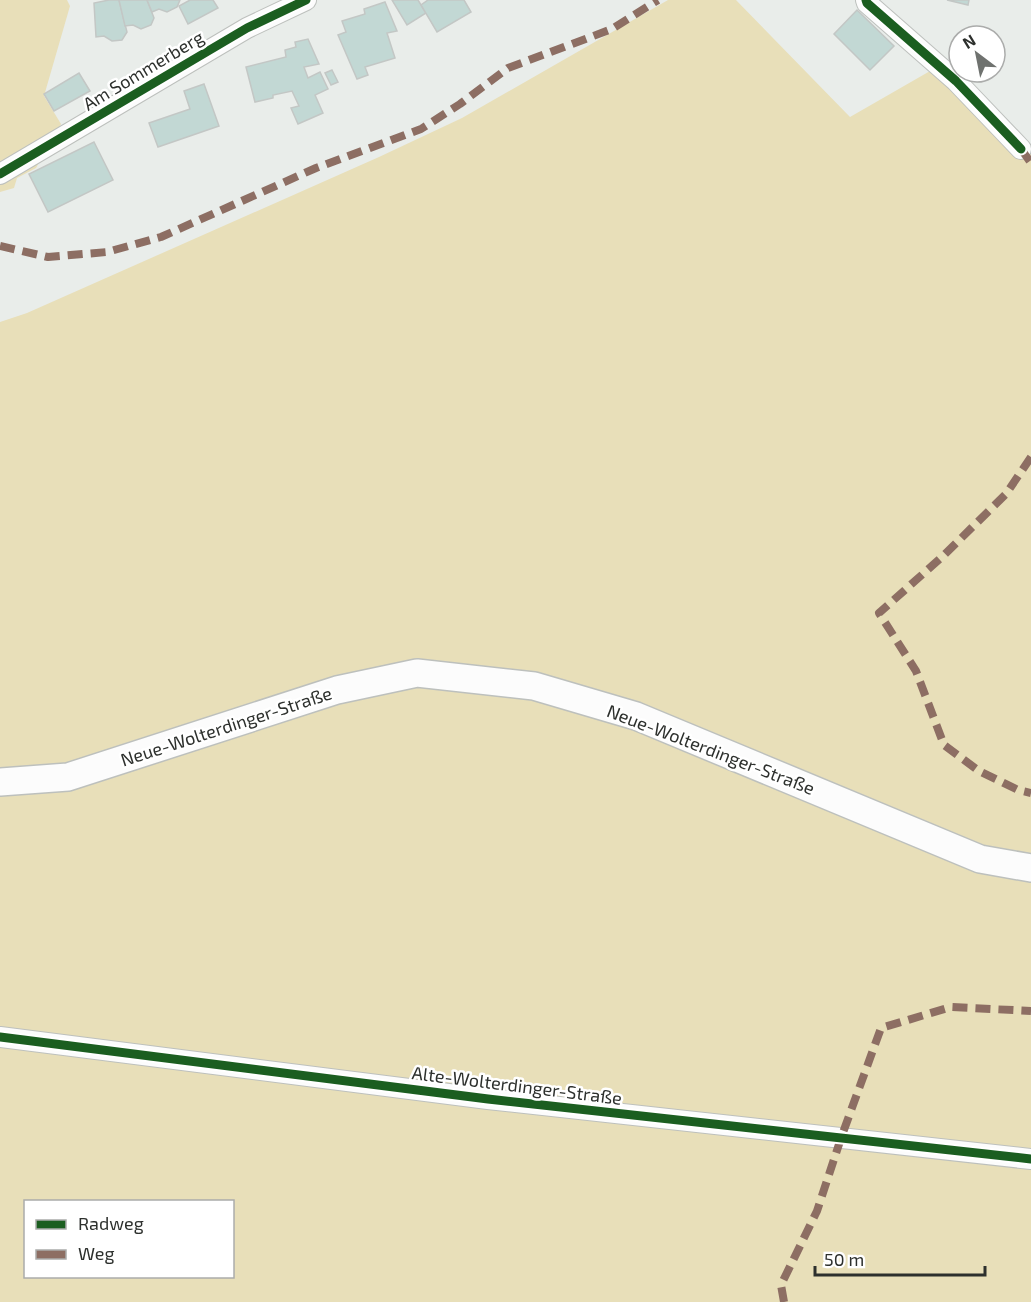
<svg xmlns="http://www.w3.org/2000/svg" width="1031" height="1302" font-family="'Exo 2',sans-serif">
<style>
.green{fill:#e8dfb9;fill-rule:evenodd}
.building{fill:#c2d8d4;stroke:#c3c7c5;stroke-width:1.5}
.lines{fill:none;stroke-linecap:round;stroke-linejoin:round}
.minor-casing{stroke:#bdc0bd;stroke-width:22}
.secondary-casing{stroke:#bdc0bd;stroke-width:30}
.minor{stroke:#fcfcfc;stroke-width:20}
.secondary{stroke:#fcfcfc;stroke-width:27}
.quiet{stroke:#8d6e63;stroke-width:8;stroke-dasharray:15 8;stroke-linecap:butt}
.cycleway-casing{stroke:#fff;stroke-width:13}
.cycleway{stroke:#1b5e20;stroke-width:9}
.labels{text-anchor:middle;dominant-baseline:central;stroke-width:5;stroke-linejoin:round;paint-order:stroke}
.street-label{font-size:18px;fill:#2d302d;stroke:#fff}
</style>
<rect width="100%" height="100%" fill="#e9edea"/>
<g class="green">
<polygon points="0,0 67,0 70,6 44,96 61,124 36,168 17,178 14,188 0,192"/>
<path d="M 668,0 L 736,0 L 850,117 L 944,63 L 1031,147 L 1031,1302 L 0,1302 L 0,322 L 27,313 L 379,157 L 462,118 ZM 26,1202 L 232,1202 L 232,1276 L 26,1276 Z"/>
</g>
<g class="building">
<polygon points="109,0 119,0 127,32 122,40 112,41 104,36 96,37 94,3"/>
<polygon points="119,0 147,0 154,18 151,25 141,29 133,25 125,26"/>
<polygon points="147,0 180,0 177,7 167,12 159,9 152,12"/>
<polygon points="190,0 213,0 218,8 188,24 179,6"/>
<polygon points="392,0 418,0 426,13 407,25"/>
<polygon points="428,0 464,0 471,12 437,32 421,5"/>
<polygon points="947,0 969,0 968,5"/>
<polygon points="385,2 397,31 387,33 395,58 365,67 368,75 357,79 338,35 346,32 342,21 365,14 364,9"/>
<polygon points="857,10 894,46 870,70 834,34"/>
<polygon points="308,39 319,64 304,67 308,78 320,72 328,89 315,95 323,113 298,124 291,108 299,106 292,91 273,95 273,98 255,102 246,67 286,57 285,50 296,47 295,42"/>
<polygon points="332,70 338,82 331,85 325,73"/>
<polygon points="79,73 90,91 54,111 44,94"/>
<polygon points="204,84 219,126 158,147 149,123 190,109 184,91"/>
<polygon points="94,142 113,180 48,212 29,174"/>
</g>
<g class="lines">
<g class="minor-casing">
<g id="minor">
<polyline points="866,0 867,3 956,81 1021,149"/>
<polyline points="0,174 247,28 306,0"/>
<polyline points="0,1037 488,1099 1031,1159"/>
</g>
</g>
<g class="secondary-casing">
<polyline id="secondary" points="0,782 68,777 337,690 417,673 534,686 636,716 980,859 1031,868"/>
</g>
<use href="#minor" class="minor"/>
<use href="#secondary" class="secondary"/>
<g class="quiet">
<polyline points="1021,149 1031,163"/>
<polyline points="0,246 48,257 107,252 161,237 316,168 421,129 460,104 508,68 612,29 658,0"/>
<polyline points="1031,457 1006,494 942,557 879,613 916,671 944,745 979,771 1018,790 1031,793"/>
<polyline points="784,1302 781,1285 817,1211 841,1138 881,1028 951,1007 1031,1011"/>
</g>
<g class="cycleway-casing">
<g id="cycleway">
<polyline points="866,0 867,3 956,81 1021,149"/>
<polyline points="0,174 247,28 306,0"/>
<polyline points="0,1037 488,1099 1031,1159"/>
</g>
</g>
<use href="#cycleway" class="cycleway"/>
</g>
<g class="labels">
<g class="street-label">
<text transform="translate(143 70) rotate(-31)">Am Sommerberg</text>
<text transform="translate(226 726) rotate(-18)">Neue-Wolterdinger-Straße</text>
<text transform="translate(711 749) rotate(21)">Neue-Wolterdinger-Straße</text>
<text transform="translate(517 1085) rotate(7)">Alte-Wolterdinger-Straße</text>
</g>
</g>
<rect x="24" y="1200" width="210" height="78" fill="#ffffff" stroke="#abacab" stroke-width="1.5"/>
<rect x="36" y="1220" width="30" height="9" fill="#1b5e20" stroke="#abacab" stroke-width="1.5"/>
<text x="78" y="1230" font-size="18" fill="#2d302d">Radweg</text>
<rect x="36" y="1250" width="30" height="9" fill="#8d6e63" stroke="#abacab" stroke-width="1.5"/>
<text x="78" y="1260" font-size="18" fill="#2d302d">Weg</text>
<g transform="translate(977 54) rotate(328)"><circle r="28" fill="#ffffff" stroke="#abacab" stroke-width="1.5"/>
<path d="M0-4.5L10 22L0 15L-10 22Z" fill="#6f726f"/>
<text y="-9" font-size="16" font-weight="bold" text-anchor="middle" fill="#2d302d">N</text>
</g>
<path d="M815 1266v9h170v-9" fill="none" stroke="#2d302d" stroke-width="3"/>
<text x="824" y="1266" font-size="18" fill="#2d302d" stroke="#ffffff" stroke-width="4.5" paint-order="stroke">50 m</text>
</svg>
